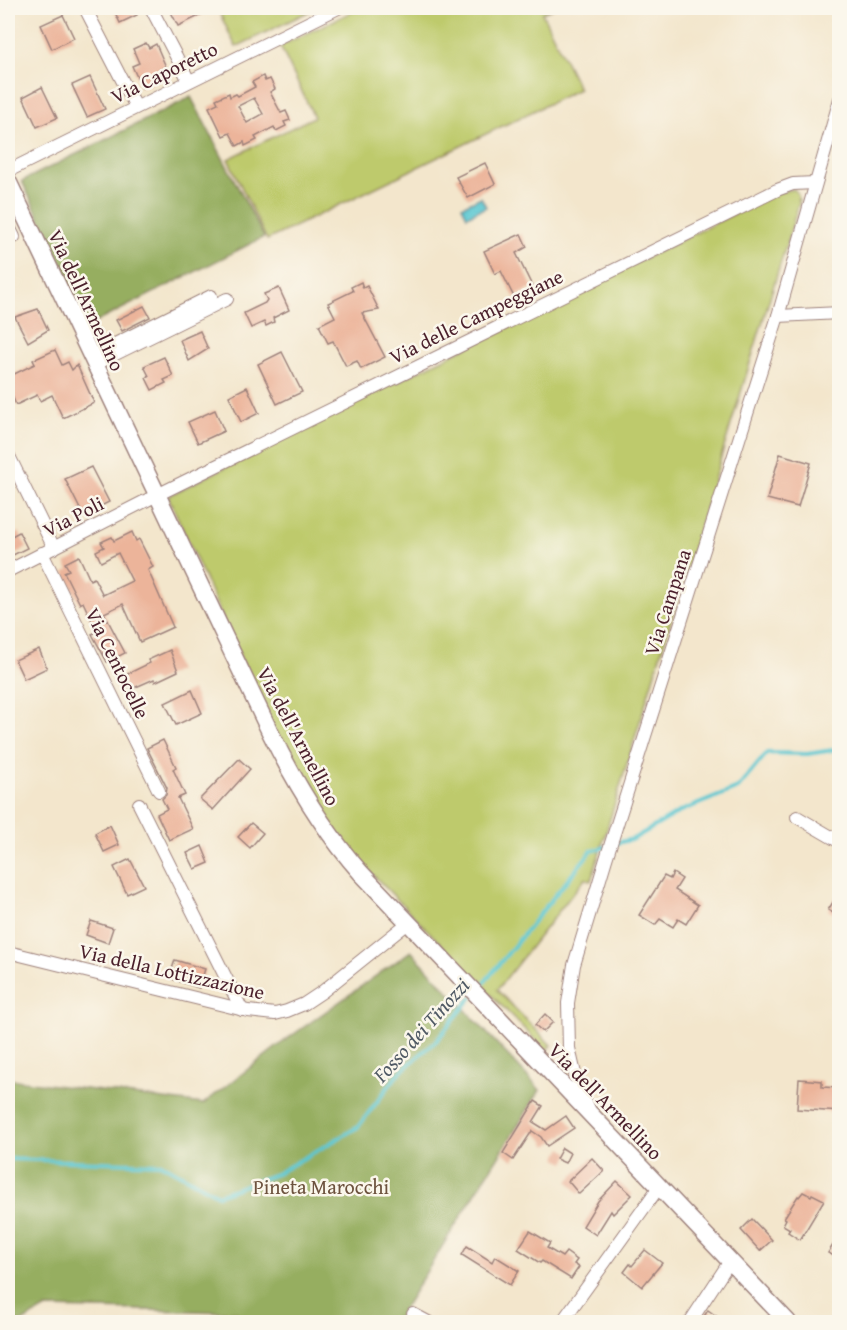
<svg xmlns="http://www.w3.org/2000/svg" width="847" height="1330" font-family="'Gentium Book Plus',serif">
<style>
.green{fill:#beca6c;stroke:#84744c;stroke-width:1.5}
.forest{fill:#96ae60;stroke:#706646;stroke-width:1.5}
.water{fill:#5bc7d1;stroke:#52737e;stroke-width:1.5}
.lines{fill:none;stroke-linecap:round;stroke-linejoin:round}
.stream{stroke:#5bc7d1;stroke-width:4}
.building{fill:#ecb49a;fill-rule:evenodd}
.street-casing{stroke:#9e827c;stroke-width:14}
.secondary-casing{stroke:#9e827c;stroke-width:19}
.street{stroke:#fff;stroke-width:12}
.secondary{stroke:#fff;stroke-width:16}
.labels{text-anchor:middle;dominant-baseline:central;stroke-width:5;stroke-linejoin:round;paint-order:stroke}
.street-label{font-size:20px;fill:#4a1f2b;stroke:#fbf7ec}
.park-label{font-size:20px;fill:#6d523e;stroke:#fbf7ec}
.water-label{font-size:21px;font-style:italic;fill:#505a65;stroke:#fbf7ec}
</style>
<rect width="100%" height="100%" fill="#fbf7ec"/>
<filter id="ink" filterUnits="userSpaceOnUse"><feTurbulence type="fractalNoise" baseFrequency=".0167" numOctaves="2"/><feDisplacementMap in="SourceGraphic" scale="12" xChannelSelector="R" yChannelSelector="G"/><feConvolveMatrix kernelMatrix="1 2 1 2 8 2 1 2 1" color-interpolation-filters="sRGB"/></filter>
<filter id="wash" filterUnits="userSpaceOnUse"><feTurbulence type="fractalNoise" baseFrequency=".008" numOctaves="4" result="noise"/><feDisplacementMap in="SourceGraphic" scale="24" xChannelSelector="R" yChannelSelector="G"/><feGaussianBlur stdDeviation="1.35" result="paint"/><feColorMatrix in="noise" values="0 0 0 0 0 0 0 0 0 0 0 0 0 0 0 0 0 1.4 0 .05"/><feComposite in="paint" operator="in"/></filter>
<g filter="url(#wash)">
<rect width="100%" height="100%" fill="#f3e6cc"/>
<g class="green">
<polygon points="217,8 316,8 236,47"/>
<polygon points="360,8 554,8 542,13 579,89 267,240 228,159 314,117 280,46"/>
<polygon points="794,189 798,194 799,203 591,881 585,878 497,990 551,1045 546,1051 335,836 285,758 168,496 778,192"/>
</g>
<g class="forest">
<polygon points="191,97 264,237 90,325 22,181"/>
<polygon points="411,951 540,1090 395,1322 241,1322 236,1312 46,1308 22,1322 8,1322 8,1079 203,1104 287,1039"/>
</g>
<polygon class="water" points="481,197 486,207 467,216 462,206"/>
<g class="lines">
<g class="stream">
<polyline points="613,844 633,839 681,811 738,788 767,753 807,754 840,749"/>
<polyline points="479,989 591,851 606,847"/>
<polyline points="8,1159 162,1164 218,1195 276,1174 358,1127 398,1074 437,1040 472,997"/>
</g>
</g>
<g id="blocks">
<g class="building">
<polygon points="113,8 133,8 137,15 120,23"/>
<polygon points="169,8 216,8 178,26"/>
<polygon points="63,15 74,38 52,49 41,25"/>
<polygon points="146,43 149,48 156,44 166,67 155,72 159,79 142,88 132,66 139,63 133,49"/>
<path d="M 263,76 L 265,81 L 270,79 L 275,89 L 270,92 L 281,113 L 286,111 L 290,120 L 284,122 L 286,126 L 276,131 L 274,127 L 255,137 L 257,140 L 245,146 L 244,142 L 237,146 L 230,133 L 223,136 L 209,107 L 218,103 L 216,99 L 229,93 L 230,97 L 236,94 L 238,96 L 255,87 L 252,82 ZM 254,98 L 263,114 L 247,123 L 238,106 Z"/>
<polygon points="90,77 105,109 87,117 72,85"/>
<polygon points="42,87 57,118 37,127 23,97"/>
<polygon points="485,163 495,184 468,198 456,177"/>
<polygon points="521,234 527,247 516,253 533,288 514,297 501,271 495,274 484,251"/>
<polygon points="361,282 363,288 367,286 379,310 362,313 385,357 361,369 357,361 346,366 333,341 328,343 319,325 335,317 328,303 353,291 351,287"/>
<polygon points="279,288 289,310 273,318 274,322 266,326 264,322 251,328 244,313 265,303 267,300 264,294"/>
<polygon points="144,306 150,317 122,331 116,320"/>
<polygon points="38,309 48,330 28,342 15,317"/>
<polygon points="200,331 208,349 189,361 180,340"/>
<polygon points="55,350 62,365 68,362 72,370 77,365 94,403 63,418 52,395 40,401 37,395 16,405 8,386 8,377 35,364 33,360"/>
<polygon points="282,352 302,392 277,404 258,364"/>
<polygon points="164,357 173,376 164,380 166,383 152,390 146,378 149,376 144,366"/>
<polygon points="247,387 259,413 241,422 229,396"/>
<polygon points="215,410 224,431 198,443 188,422"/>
<polygon points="780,454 811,463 798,507 767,499"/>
<polygon points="91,467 109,502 83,515 65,479"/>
<polygon points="19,532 27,548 13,555 11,551 8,553 8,538"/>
<polygon points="132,532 136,541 139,539 153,567 148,570 173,627 140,642 123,604 104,613 125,653 107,662 92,634 97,632 83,602 80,604 64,572 69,570 65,563 79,556 90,580 94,578 103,595 132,581 118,553 101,562 96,551 104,547 101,542 112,537 114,541"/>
<polygon points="39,649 47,668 24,679 15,660"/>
<polygon points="170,650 178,671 155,682 154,679 127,691 121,677 150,663 148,660"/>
<polygon points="192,690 202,713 176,725 165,703"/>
<polygon points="163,740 176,767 173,769 185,795 178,798 193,829 169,840 157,814 167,809 162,799 166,795 167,788 147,748"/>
<polygon points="239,759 250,769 213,810 200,799"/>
<polygon points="251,823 263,833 250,848 238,837"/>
<polygon points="110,825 119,845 104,852 95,833"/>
<polygon points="202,846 209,863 195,869 187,853"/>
<polygon points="130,859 144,886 127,894 114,867"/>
<polygon points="673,873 682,879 675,890 698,905 686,924 678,919 673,927 660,919 655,925 639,915 664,876 670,879"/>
<polygon points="840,891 840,917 828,910"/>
<polygon points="91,921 113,928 108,943 86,935"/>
<polygon points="175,960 205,969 199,988 169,978"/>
<polygon points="545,1014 553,1022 543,1032 535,1025"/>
<polygon points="799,1079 822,1081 822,1087 840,1088 840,1112 797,1109"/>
<polygon points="535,1101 543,1106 533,1122 546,1130 566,1116 574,1128 547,1146 541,1137 532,1131 513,1160 503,1153"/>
<polygon points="562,1148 570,1153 565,1163 556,1159"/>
<polygon points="592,1158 604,1171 579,1194 568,1181"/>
<polygon points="617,1181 632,1195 613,1214 611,1211 596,1235 583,1226 598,1201"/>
<polygon points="803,1192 811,1196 812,1194 824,1200 800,1240 788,1232 790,1229 783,1225 786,1219 784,1218 798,1196 799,1197"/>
<polygon points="752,1219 772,1240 760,1251 741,1230"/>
<polygon points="530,1231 550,1243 547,1248 562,1257 566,1252 577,1260 574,1264 579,1267 571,1279 542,1261 540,1263 518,1249"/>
<polygon points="840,1234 840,1259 828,1253"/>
<polygon points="467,1246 492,1262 495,1256 519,1271 510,1285 462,1255"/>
<polygon points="645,1250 662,1263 642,1287 624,1272 630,1264 632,1266"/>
<polygon points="708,1310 726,1323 700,1323"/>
</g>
</g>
</g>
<g filter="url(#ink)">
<use href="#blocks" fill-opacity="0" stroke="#9e827c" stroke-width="1.5"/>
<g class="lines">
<g class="street-casing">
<g id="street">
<polyline points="85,8 136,107"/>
<polyline points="151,8 189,81"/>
<polyline points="8,171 338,8"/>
<polyline points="8,225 14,237"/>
<polyline points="778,316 840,313"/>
<polyline points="91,356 211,296"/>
<polyline points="95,364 227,299"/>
<polyline points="8,454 54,548"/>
<polyline points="42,553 159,791"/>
<polyline points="8,571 157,495 777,190 793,184 815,183"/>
<polyline points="139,804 242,1010"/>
<polyline points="797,817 840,842"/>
<polyline points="8,952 248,1011 275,1014 287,1011 304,1004 322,992 408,923"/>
<polyline points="589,1109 576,1078 569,1048 568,1003 574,965 606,859 778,316 840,99"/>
<polyline points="413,1314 428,1322"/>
<polyline points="564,1319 659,1187"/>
<polyline points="690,1322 730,1261"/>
</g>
</g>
<g class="secondary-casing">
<path id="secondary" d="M 8,181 L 270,732 C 295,783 323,830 361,873 L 788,1322"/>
</g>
<use href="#street" class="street"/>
<use href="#secondary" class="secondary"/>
</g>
</g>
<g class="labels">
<g class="street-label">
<text transform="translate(164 72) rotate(-26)">Via Caporetto</text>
<text transform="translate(87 300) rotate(65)">Via dell'Armellino</text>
<text transform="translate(476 316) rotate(-26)">Via delle Campeggiane</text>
<text transform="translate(73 516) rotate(-27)">Via Poli</text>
<text transform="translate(667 602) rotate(-72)">Via Campana</text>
<text transform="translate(118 663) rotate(64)">Via Centocelle</text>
<text transform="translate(299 736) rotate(62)">Via dell'Armellino</text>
<text transform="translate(172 971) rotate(13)">Via della Lottizzazione</text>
<text transform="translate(606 1101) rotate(46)">Via dell'Armellino</text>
</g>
<g class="park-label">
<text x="321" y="1186">Pineta Marocchi</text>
</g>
<g class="water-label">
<text transform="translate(421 1030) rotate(-48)">Fosso dei Tinozzi</text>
</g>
</g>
<rect width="847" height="1330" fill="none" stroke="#fbf7ec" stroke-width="30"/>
</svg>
